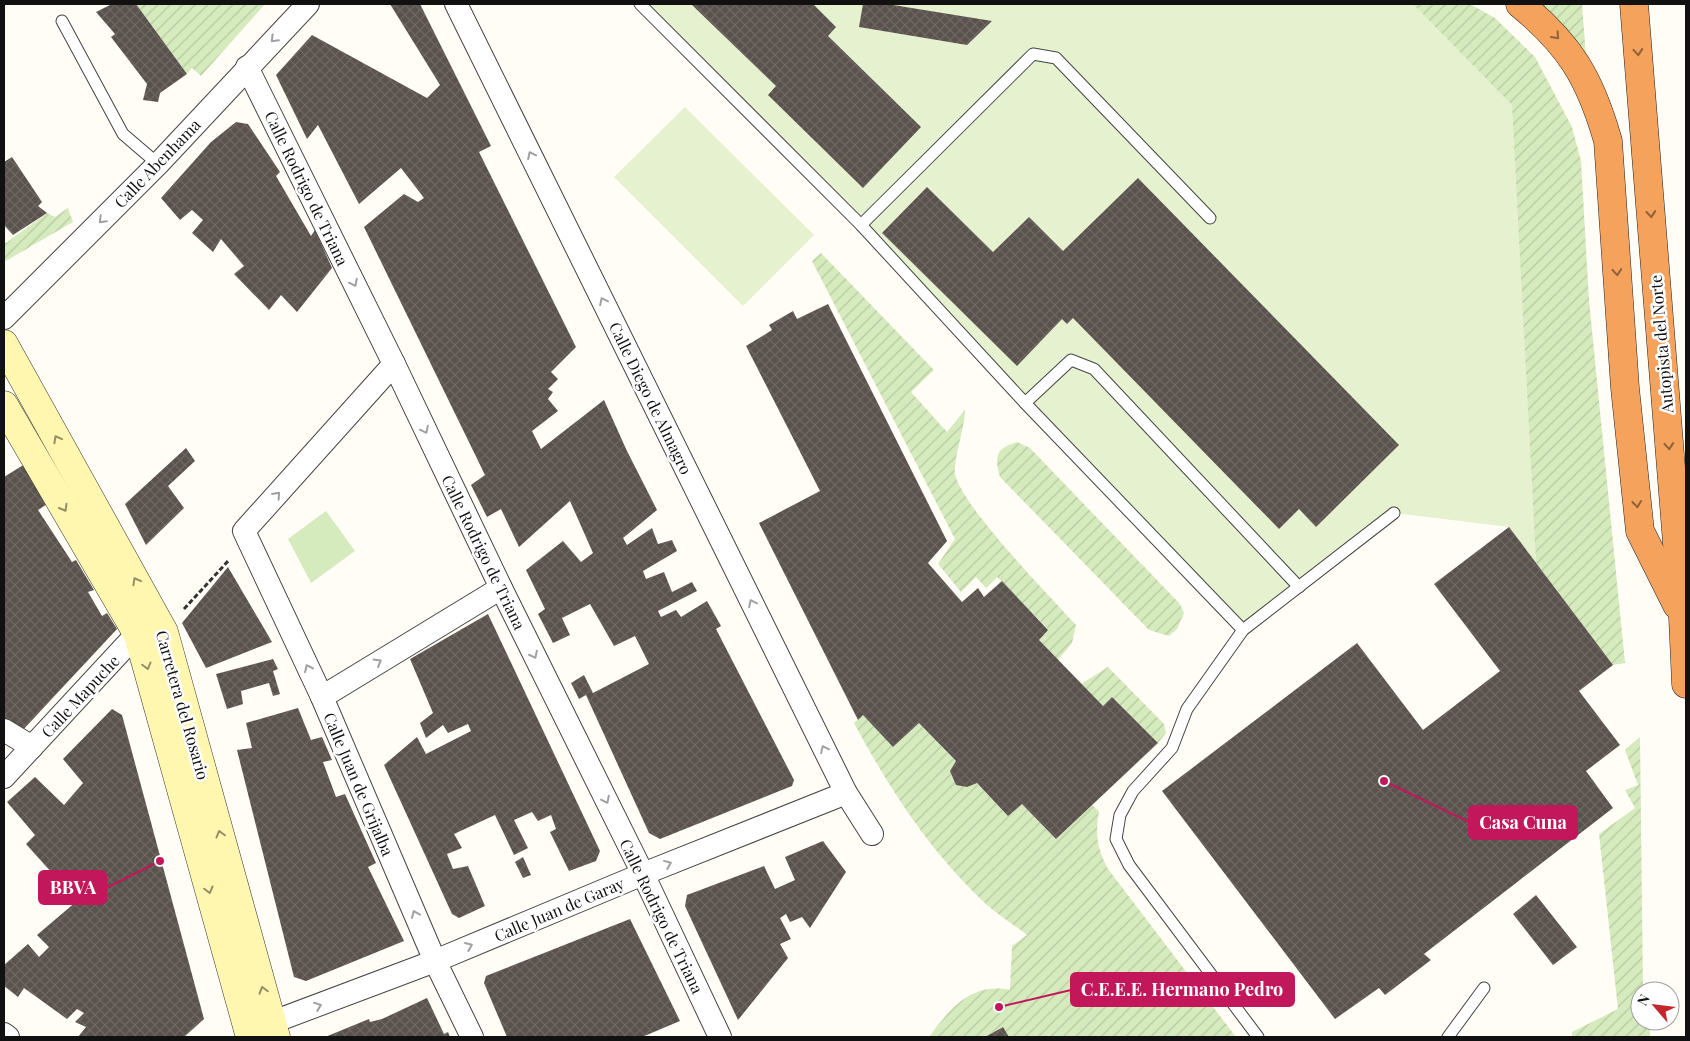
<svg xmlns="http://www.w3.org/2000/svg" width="1690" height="1041" font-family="'Playfair Display',serif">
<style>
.park{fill:#d5ebbd}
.garden{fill:url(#garden-furrows)}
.pitch{fill:#e6f2cf}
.building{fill:url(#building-cross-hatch)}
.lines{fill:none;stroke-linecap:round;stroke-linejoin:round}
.lane-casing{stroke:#444;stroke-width:13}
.street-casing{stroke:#444;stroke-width:24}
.secondary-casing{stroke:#333;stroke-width:29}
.highway-casing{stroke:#222;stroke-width:29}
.path{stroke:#333;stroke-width:3;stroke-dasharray:5 2.5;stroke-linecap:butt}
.lane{stroke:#fff;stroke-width:11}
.street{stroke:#fff;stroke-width:22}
.secondary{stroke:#fff6b0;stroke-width:28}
.highway{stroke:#f5a25d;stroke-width:28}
.oneway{stroke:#8e613b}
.oneway2{stroke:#a0a0a0}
.oneway3{stroke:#948f68}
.labels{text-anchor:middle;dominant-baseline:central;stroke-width:5;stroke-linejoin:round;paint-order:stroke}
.street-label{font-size:16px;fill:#111;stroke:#fff}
.leader{fill:none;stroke:#c2185b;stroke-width:2}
.callout-dot{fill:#c2185b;stroke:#fff;stroke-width:2}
.callout{fill:#c2185b;stroke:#c2185b;stroke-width:2}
.callout-label{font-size:18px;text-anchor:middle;font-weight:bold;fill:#fff}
</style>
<defs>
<pattern id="garden-furrows" width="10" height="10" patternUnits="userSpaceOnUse" patternTransform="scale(1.25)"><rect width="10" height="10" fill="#d5ebbd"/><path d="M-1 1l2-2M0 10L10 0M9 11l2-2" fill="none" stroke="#b6c8a1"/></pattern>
<pattern id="building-cross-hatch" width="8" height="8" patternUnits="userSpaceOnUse" patternTransform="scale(1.25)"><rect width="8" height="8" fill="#5a524d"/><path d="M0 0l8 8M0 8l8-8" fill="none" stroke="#6d6662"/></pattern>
</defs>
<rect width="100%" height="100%" fill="#fffdf5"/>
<polygon class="park" points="326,511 355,551 311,583 288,539"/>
<g class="garden">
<polygon points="136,4 265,4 201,76 192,68 187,74"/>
<polygon points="1332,4 1470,4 1495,18 1535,57 1572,127 1581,161 1589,300 1625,663 1613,665 1509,527"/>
<polygon points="1538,4 1582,4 1586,57"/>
<polygon points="68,208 73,222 4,262 4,240 6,243 47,213 55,217"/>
<path d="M 821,253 L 934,370 L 911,392 L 947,432 L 965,410 C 965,427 953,461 955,474 C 962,507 1050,596 1076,625 L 1072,643 L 1058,660 L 1039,640 L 1048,629 L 997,577 L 986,588 L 976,577 L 961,592 L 938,564 L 955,539 L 812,261 Z"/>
<path d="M 1017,442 L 1030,448 L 1180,604 L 1184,613 L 1177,629 L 1169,636 L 1149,630 L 1000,477 C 994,457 996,448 1017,442 Z"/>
<polygon points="1108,667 1164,724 1166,733 1158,743 1112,697 1103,706 1081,684"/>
<path d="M 863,715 L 893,747 L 919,723 L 1008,816 L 1022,804 L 1056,839 L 1092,805 L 1099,811 C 1095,836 1097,848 1108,869 L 1236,1037 L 1009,1037 L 1002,1027 L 985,1037 L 929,1037 C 950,1009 971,982 1010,990 L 1012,946 L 1027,935 C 1014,925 1000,916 987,905 C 931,853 890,790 854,723 Z"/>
<polygon points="1640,737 1643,991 1640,991 1640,1021 1650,1021 1650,1037 1572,1037 1572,1032 1618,1009 1599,834 1635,808 1625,790 1638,785 1625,750"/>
</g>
<g class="pitch">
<polygon points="640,4 1413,4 1512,105 1536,561 1509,527 1394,513 1243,630"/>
<polygon points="685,107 814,235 743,306 614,177"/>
</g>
<g class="building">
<polygon points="112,4 136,4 187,74 160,93 158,102 143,100 147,84 111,37 115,34 96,12"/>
<polygon points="390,4 420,4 491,146 479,152 576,347 551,372 558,379 548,389 553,392 548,399 558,411 532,431 541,449 604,400 627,451 657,510 623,538 627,545 652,528 658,544 672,540 677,551 643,571 646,579 664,572 672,592 692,582 697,591 658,611 661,617 676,610 681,617 707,601 721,626 716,629 794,780 792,786 660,839 649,833 586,695 579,699 571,683 584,675 593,693 649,664 635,636 614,646 590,604 562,618 570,635 553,643 538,614 545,609 526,570 563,541 581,562 593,553 570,501 519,547 501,509 487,517 471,485 485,475 364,227 404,194 418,202 424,198 401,168 359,204 318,125 307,139 276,75 312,35 427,98 440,85"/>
<polygon points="691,4 813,4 836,27 828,36 921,127 863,188 768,95 776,86"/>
<polygon points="863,4 887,4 992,21 967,45 859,27"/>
<polygon points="236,122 248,124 280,172 276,176 311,236 315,230 332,268 297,312 281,295 269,310 234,274 244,266 221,239 213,252 192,233 203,220 192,210 180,220 161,198 211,142"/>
<polygon points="12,157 42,202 38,206 47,213 13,235 4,225 4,162"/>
<polygon points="1138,178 1399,445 1316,527 1299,509 1279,529 1073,318 1067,324 1062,319 1017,366 882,233 927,187 993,252 1029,217 1063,251"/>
<polygon points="828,304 947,541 928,563 962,602 978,588 984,597 1002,581 1048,630 1039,640 1103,706 1112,697 1158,743 1056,839 1022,804 1008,816 977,783 967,787 956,785 950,771 956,761 919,723 893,747 863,715 858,720 759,523 820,491 746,346 772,330 769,325 793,311 797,319"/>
<polygon points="186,448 195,461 168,486 184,508 146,545 125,504"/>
<polygon points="25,464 49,503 38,510 72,562 76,560 94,590 88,592 102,616 107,613 117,629 21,732 4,721 4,477"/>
<polygon points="1509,527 1613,665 1579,691 1620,745 1586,771 1613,808 1424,954 1431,960 1385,995 1379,988 1335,1019 1162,791 1357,643 1423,730 1500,671 1434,584"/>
<polygon points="228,567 272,642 206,668 182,623"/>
<polygon points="488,614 600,851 596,861 569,871 550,832 556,829 551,815 538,821 532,812 514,820 528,848 514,855 495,815 454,834 462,848 447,854 453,869 468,866 485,906 459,918 452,914 384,765 417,737 426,754 471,731 468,724 448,733 443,725 426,738 420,723 433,713 410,659"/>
<polygon points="273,659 278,669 273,671 280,694 273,696 269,683 241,691 243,704 227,709 216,674"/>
<polygon points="298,708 311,740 322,737 332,760 323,762 336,797 345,794 376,863 368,867 404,941 306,981 294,977 237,750 252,748 246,723"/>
<polygon points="112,709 122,715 204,1019 184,1037 78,1037 86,1027 75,1022 84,1013 77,1009 67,1019 24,988 18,997 4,986 4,965 28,944 39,957 49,947 37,935 77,901 26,844 35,835 7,802 35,777 64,805 83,783 63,759"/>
<polygon points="823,841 846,872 810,928 802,917 790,922 786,914 780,918 791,939 780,944 788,958 738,1020 685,906 687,895 764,866 775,889 795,880 785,857"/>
<polygon points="523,857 531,875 523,878 515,862"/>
<polygon points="1536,895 1577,947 1553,965 1513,914"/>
<polygon points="630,919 680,1021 642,1037 507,1037 484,983 486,976"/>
<polygon points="427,998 444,1034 448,1032 450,1037 325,1037 369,1019 370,1022 382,1019"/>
<polygon points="1003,1027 1009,1037 985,1037"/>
</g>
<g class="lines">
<g class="lane-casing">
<g id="lane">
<polyline points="640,4 861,225 1025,403 1243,630"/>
<polyline points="62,21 123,134 158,164"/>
<polyline points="861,225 1033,54 1056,58 1210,218"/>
<polyline points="1025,403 1071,360 1094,369 1299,587"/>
<polyline points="1258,1037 1129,865 1116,839 1120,815 1133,791 1172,748 1187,709 1243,630 1394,513"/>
<polyline points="1448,1037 1484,988"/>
</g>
</g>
<g class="street-casing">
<g id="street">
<polyline points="456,4 846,793 872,834"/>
<polyline points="247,67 394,364 501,588 643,874 720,1037"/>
<polyline points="4,318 158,164 308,4"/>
<polyline points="394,364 244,531 322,697 435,961 472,1037"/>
<polyline points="322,697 501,588"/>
<polyline points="4,730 32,747"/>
<polyline points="4,777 146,624"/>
<polyline points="257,1028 435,961 643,874 846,793"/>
<polyline points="4,1034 8,1037"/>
</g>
</g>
<g class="secondary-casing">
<g id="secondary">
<polyline points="4,344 164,632 276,1037"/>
<polyline points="4,405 138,635 250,1037"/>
</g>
</g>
<g class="highway-casing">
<g id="highway">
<path d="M 1520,4 C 1570,45 1590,78 1608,141 L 1625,388 L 1640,531 L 1677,605"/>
<polyline points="1634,4 1683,618 1686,684"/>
</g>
</g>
<polyline class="path" points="184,609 229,560"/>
<use href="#lane" class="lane"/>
<use href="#street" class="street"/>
<use href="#secondary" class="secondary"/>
<use href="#highway" class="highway"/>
</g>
<defs><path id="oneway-chevron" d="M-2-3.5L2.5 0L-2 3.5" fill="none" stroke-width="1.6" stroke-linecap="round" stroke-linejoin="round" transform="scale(1.25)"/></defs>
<g class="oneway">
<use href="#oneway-chevron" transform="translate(1556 36) rotate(48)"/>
<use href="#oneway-chevron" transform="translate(1638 52) rotate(85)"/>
<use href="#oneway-chevron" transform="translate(1651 214) rotate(85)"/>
<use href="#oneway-chevron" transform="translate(1617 272) rotate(86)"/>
<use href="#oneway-chevron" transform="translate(1669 446) rotate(85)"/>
<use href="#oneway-chevron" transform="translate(1637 504) rotate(84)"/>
</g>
<g class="oneway2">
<use href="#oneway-chevron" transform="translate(274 39) rotate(134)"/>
<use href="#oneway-chevron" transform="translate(531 155) rotate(-116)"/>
<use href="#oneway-chevron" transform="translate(102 220) rotate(135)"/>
<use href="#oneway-chevron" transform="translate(354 283) rotate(64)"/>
<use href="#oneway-chevron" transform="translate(603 301) rotate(-116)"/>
<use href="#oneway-chevron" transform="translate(425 430) rotate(64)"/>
<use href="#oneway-chevron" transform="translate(277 495) rotate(-48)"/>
<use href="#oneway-chevron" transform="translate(752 603) rotate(-116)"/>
<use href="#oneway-chevron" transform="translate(534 655) rotate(64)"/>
<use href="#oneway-chevron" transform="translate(378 662) rotate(-31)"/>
<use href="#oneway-chevron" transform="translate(308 668) rotate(-115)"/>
<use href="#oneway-chevron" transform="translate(824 749) rotate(-116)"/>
<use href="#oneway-chevron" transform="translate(606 800) rotate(64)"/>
<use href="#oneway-chevron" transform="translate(668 864) rotate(-22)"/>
<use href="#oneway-chevron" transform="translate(415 914) rotate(-113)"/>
<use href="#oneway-chevron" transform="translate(469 946) rotate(-23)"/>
<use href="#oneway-chevron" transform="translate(318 1006) rotate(-21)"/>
</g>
<g class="oneway3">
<use href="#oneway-chevron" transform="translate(57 439) rotate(-119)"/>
<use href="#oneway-chevron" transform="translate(64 508) rotate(60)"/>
<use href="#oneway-chevron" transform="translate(136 581) rotate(-119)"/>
<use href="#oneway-chevron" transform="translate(147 666) rotate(75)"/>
<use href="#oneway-chevron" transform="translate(220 834) rotate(-105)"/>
<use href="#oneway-chevron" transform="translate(209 890) rotate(75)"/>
<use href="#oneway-chevron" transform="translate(263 990) rotate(-106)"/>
</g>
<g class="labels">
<g class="street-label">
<text transform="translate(157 163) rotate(-46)">Calle Abenhama</text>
<text transform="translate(307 188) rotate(64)">Calle Rodrigo de Triana</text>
<text transform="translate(1661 344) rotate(-95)">Autopista del Norte</text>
<text transform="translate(651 398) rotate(64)">Calle Diego de Almagro</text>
<text transform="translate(484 552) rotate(64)">Calle Rodrigo de Triana</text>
<text transform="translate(80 696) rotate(-47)">Calle Mapuche</text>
<text transform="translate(183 705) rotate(74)">Carretera del Rosario</text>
<text transform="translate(359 784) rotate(67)">Calle Juan de Grijalba</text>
<text transform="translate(559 909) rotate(-23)">Calle Juan de Garay</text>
<text transform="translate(662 916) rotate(64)">Calle Rodrigo de Triana</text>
</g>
</g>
<path class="leader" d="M1384 781L1469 822M160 861L106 888M999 1007L1071 990"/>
<g class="callout-dot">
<circle cx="1384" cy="781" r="5"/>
<circle cx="160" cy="861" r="5"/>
<circle cx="999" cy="1007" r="5"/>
</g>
<g class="callout">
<rect x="1469" y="806" width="108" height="33" rx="5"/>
<rect x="39" y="871" width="67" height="33" rx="5"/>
<rect x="1071" y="973" width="223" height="33" rx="5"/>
</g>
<g class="callout-label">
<text x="1523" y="829">Casa Cuna</text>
<text x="73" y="894">BBVA</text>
<text x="1182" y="996">C.E.E.E. Hermano Pedro</text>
</g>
<rect width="1690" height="1041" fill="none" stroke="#111111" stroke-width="10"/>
<g transform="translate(1655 1006) rotate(298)"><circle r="24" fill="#ffffff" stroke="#a0a0a0"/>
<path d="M0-4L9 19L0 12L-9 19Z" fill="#c4262e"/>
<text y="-8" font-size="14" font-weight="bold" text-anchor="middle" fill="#111111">N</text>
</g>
</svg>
